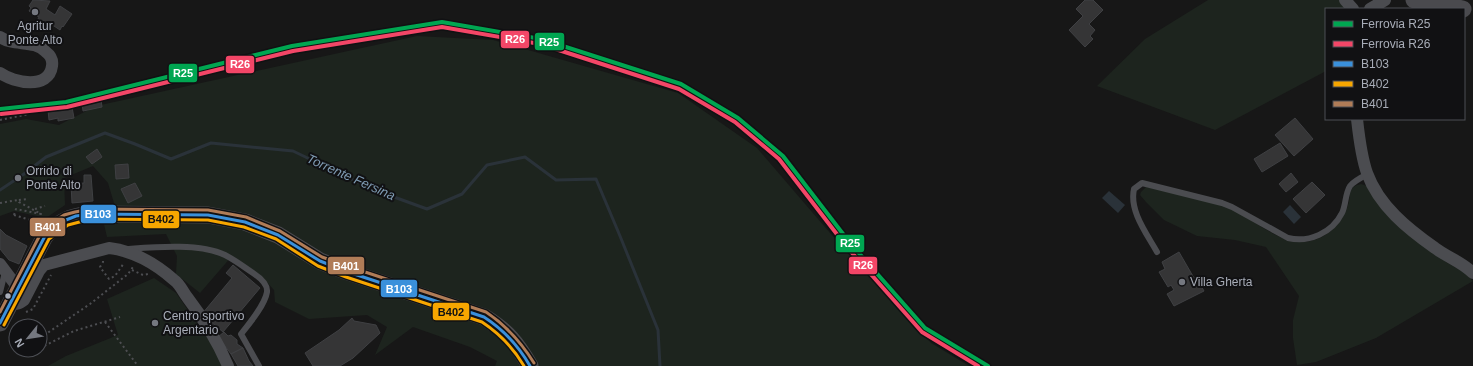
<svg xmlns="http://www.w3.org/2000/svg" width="1473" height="366" font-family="Arial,sans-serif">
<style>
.green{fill:#1d241e}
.water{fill:#2a3239}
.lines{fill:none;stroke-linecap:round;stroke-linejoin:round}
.stream{stroke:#2a3239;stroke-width:3}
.building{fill:#353536;stroke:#3f4043}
.path{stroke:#4d4e52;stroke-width:2;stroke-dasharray:2 3;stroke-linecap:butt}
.service{stroke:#4b4c50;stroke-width:6}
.minor{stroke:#4b4c50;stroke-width:12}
.secondary{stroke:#4a4a4e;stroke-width:17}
.bus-1-casing{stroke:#111113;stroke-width:6}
.bus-2-casing{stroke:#111113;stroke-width:6}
.bus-3-casing{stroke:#111113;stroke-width:6}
.bus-1{stroke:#3a90db;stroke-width:3}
.bus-2{stroke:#f7a600;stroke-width:3}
.bus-3{stroke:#b07c57;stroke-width:3}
.rail-1-casing{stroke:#111113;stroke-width:7}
.rail-2-casing{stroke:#111113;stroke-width:7}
.rail-1{stroke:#00a651;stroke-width:4}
.rail-2{stroke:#f34667;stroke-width:4}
.poi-dot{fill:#757880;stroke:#111113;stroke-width:1.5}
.bus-dot{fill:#a8adb8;stroke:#111113;stroke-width:1.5}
.labels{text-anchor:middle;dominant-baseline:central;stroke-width:4;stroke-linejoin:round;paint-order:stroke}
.poi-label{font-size:12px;fill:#a8adb8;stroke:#111113;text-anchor:start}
.water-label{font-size:13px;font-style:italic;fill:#7f9bb3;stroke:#111113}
.line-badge{stroke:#111113;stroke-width:1.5}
.badge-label{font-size:11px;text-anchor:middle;font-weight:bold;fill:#fff}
.pale-badge-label{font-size:11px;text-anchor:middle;font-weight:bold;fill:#111}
</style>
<rect width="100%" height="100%" fill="#171717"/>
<g class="green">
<polygon points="1208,0 1340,0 1346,9 1326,9 1326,71 1215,130 1097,86 1145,39"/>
<polygon points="417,36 493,40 678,93 757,148 830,233 931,343 969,366 495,366 497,361 470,347 413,327 375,355 387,327 367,315 309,319 275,302 274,290 260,275 232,256 200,293 176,274 177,256 166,234 107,237 103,220 118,224 114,203 108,183 93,166 64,178 65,205 46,218 14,211 0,216 0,124 26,119 59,125 96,106"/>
<path d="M 1361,184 L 1367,186 L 1446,262 L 1465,273 L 1473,281 L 1376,338 L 1316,362 L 1297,365 L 1293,338 L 1293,320 L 1299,296 L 1266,247 L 1235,240 L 1197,236 L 1164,220 L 1146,202 L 1140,195 L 1141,192 L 1146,187 L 1157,188 C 1173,192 1189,197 1205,201 C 1212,203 1221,204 1228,207 C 1258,220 1287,255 1322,237 C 1335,230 1345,217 1349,202 C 1350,198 1349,194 1351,190 C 1353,186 1357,185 1361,184 Z"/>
<polygon points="154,278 176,293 217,352 223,366 48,366 66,356 118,335 107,299"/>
</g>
<g class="water">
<polygon points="1109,191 1125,205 1118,213 1102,198"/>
<polygon points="1290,205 1301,217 1294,224 1283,212"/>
</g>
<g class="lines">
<polyline class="stream" points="0,190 24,174 46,157 105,133 135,144 171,159 211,143 293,151 372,189 427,209 462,194 487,165 525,157 556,180 596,179 620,236 658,330 660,366"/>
</g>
<g class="building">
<polygon points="33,0 50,1 46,9 55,15 60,6 72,14 63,27 62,26 60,30 51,24 49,26 38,19 39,17 29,11 31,8 29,6"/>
<polygon points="1085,0 1093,0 1103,10 1089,24 1095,30 1090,36 1093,39 1085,47 1069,30 1083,16 1076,9"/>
<polygon points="101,99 102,107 83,111 82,103"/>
<polygon points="72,107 74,118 58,121 58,118 49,120 48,110"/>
<polygon points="1295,118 1313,139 1294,156 1275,135"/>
<polygon points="1280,143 1288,156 1262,172 1254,159"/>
<polygon points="97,149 102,157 92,164 86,157"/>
<polygon points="128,164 129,178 116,179 115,165"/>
<polygon points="1291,173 1298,182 1286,192 1279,184"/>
<polygon points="84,175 91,175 93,201 72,203 71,184 84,183"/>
<polygon points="1312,182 1325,195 1306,213 1293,199"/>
<polygon points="135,183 142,196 128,203 121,189"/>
<polygon points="0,229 6,235 27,246 19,264 9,260 0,249"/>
<polygon points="1179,252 1194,278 1196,277 1204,291 1174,306 1167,294 1174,290 1171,285 1168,287 1159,272 1165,269 1162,262"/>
<polygon points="233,265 260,288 223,332 202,314 232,278 226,273"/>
<polygon points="352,318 354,321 376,325 380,333 353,358 340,366 313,366 305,353 339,330"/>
<polygon points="224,332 228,336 231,335 237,340 237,344 243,348 231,354 218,337"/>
<polygon points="243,348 249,361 253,366 238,366 231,354"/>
</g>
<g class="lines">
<g class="path">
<polyline points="0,120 29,114"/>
<polyline points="0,203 18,200"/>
<polyline points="35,209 45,206"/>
<polyline points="14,215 16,209 41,214 19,202 18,200 28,199"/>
<polyline points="14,215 40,223"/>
<polyline points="103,261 103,262 100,267 109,279 115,276 124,263"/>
<polyline points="132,270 143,275 148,274"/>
<polyline points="26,312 33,309 51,275"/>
<polyline points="105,322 138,366"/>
<polyline points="40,338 90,304 128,274 133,267"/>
<polyline points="40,348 74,331 120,317"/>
</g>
<g class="service">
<path d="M 127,249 C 155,247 200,243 225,255 C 235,260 244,267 253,273 C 259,277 268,284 267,292 C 265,305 249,324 241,334 L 259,366"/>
<path d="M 1157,252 C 1147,234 1129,211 1134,189 L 1142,183 L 1222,203 L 1232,207 L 1288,238 C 1309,243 1332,233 1342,213 C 1346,205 1345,194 1350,186 C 1354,181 1362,177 1368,174"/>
<polyline points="0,292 5,272"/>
</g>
<g class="minor">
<polyline points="1345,0 1353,9"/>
<polyline points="1370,9 1385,0"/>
<path d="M 0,37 C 14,47 34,39 46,52 C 50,55 53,60 52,66 C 49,90 14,83 0,73"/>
<path d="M 1357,119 C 1359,137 1361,156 1367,173 C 1379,206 1408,229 1435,248 C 1447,257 1462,262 1473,273"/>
<polyline points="0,264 18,288"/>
<path d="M 10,302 C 16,305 19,304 24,300 L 39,271 L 44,265 L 109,248 C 133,251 156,264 174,280 C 180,284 183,292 187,297 C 203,318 218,342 228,366"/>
</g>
<g class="secondary">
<polyline points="1414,0 1463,9"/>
<path d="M 0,323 L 45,236 C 62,220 68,217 91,214 L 208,215 L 245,222 L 278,235 L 320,261 L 348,272 L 484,317 C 508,332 516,342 530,366"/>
</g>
<g class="bus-1-casing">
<path id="bus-1" d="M 0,323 L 45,236 L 66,220 L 76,216 L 91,214 L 208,215 L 245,222 L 278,235 L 320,261 L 348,272 L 484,317 C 504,330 518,345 530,366"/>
</g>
<g class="bus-2-casing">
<path id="bus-2" d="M 4,325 L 49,239 L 68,225 L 91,219 L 208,220 L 244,227 L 276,239 L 318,266 L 346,277 L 482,322 C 500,334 513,347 524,366"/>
</g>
<g class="bus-3-casing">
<path id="bus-3" d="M 0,312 L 41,233 L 53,222 L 64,215 L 75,212 L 91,209 L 208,210 L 246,217 L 280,231 L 322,257 L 350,267 L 486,312 C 507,326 521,342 534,363"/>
</g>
<use href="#bus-1" class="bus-1"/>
<use href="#bus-2" class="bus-2"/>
<use href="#bus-3" class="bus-3"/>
<g class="rail-1-casing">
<polyline id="rail-1" points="0,109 66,102 292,46 442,22 541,39 681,84 738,118 783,156 850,243 925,328 988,366"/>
</g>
<g class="rail-2-casing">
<polyline id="rail-2" points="1,114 67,107 293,51 442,27 540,44 679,89 735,122 779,159 846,246 922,332 978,366"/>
</g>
<use href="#rail-1" class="rail-1"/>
<use href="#rail-2" class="rail-2"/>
</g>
<g class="poi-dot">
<circle cx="35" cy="12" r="4"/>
<circle cx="18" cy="178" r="4"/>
<circle cx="1182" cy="282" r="4"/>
<circle cx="155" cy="323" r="4"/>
</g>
<circle class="bus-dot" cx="8" cy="296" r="3.5"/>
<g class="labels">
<g class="poi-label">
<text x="35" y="26" text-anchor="middle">Agritur<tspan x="35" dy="14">Ponte Alto</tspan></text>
<text x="26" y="171">Orrido di<tspan x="26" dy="14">Ponte Alto</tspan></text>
<text x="1190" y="282">Villa Gherta</text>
<text x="163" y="316">Centro sportivo<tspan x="163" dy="14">Argentario</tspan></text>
</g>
<g class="water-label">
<text transform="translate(351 177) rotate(24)">Torrente Fersina</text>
</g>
</g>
<g class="line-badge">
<rect x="500" y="30" width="30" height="19" rx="4" fill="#f34667"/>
<rect x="534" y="32" width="31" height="19" rx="4" fill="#00a651"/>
<rect x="225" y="55" width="30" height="19" rx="4" fill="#f34667"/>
<rect x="168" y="63" width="30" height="20" rx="4" fill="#00a651"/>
<rect x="80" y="204" width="37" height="20" rx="4" fill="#3a90db"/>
<rect x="142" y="210" width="38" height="19" rx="4" fill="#f7a600"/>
<rect x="29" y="217" width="37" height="20" rx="4" fill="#b07c57"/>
<rect x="835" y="234" width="30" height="19" rx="4" fill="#00a651"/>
<rect x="848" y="256" width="30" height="19" rx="4" fill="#f34667"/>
<rect x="327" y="256" width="38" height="19" rx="4" fill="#b07c57"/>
<rect x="380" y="279" width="38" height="19" rx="4" fill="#3a90db"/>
<rect x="432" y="302" width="38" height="19" rx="4" fill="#f7a600"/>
</g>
<g class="badge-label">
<text x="515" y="43">R26</text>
<text x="549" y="46">R25</text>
<text x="240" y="68">R26</text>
<text x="183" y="77">R25</text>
<text x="98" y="218">B103</text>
<text x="48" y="231">B401</text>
<text x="850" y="247">R25</text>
<text x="863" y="269">R26</text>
<text x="346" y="270">B401</text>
<text x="399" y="293">B103</text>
</g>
<g class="pale-badge-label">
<text x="161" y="223">B402</text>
<text x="451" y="316">B402</text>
</g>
<rect x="1325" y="8" width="140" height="112" fill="#111113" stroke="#4d4f55"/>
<rect x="1333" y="21" width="20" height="6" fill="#00a651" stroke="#4d4f55"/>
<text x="1361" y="28" font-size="12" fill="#a8adb8">Ferrovia R25</text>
<rect x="1333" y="41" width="20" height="6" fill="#f34667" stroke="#4d4f55"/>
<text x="1361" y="48" font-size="12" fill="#a8adb8">Ferrovia R26</text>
<rect x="1333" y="61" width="20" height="6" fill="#3a90db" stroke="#4d4f55"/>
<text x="1361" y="68" font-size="12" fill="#a8adb8">B103</text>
<rect x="1333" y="81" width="20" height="6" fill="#f7a600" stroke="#4d4f55"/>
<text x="1361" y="88" font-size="12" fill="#a8adb8">B402</text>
<rect x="1333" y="101" width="20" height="6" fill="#b07c57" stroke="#4d4f55"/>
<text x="1361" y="108" font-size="12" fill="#a8adb8">B401</text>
<g transform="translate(28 338) rotate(240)"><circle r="19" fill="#111113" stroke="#4d4f55"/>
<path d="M0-3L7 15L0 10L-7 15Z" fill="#757880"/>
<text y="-6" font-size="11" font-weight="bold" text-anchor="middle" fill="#a8adb8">N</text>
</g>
</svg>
